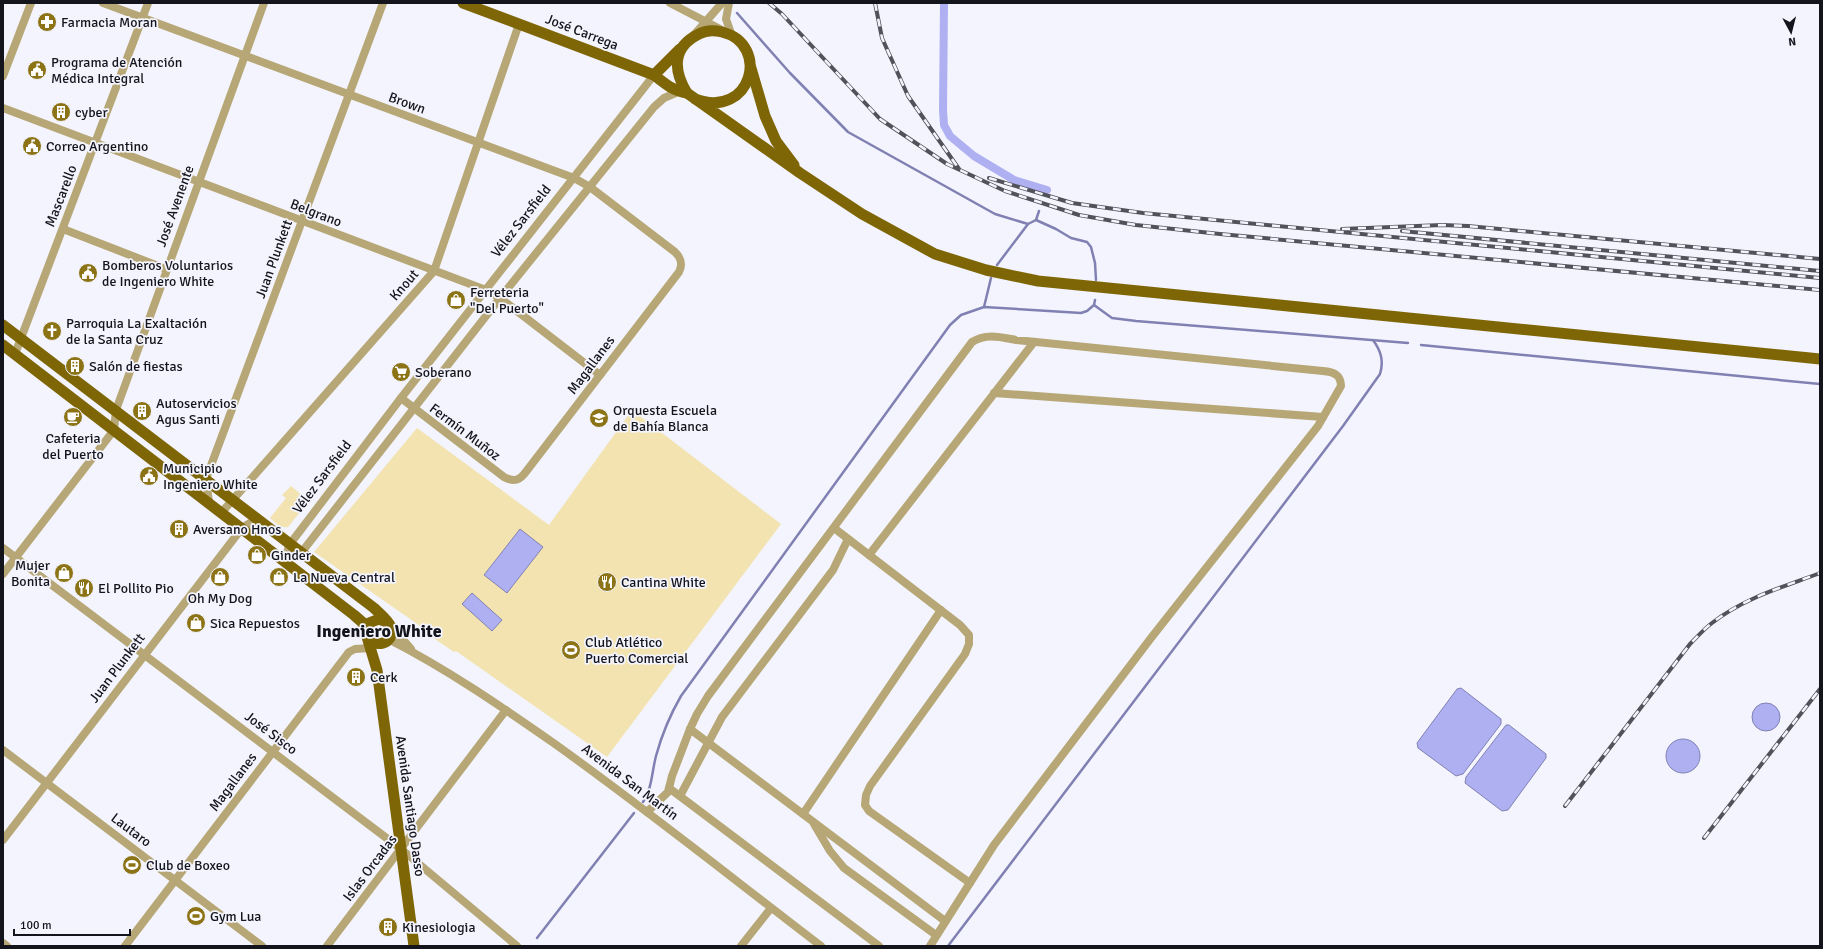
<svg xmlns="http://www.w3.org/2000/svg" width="1823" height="949" font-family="Signika,sans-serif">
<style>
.green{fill:#f2e3b0}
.water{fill:#aeb0f2;stroke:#8081b2}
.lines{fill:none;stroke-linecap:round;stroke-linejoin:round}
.stream{stroke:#8081b2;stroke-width:2.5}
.canal{stroke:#aeb0f2;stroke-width:8}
.minor{stroke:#b7a776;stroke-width:8}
.major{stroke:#7e6606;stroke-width:11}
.rail-casing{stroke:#52525a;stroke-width:4}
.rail{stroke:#f3f4fd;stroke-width:2.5;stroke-dasharray:8;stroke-linecap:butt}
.labels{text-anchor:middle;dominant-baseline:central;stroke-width:3.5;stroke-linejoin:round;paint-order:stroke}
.poi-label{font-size:14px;fill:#14141c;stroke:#f3f4fd;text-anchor:start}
.street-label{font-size:14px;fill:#14141c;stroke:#f3f4fd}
.district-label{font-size:18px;font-weight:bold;fill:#14141c;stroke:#f3f4fd}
</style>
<rect width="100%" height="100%" fill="#f3f4fd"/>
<g class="green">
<polygon points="632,410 781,524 607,757 456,651 454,652 432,637 433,635 314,552 417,428 549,525"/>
<path d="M 291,486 L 309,501 L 288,527 C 280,529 275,522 270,518 L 286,498 L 282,495 Z"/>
</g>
<g class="water">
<polygon points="520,529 543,547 507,593 484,575"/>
<polygon points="472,593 502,620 492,631 462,604"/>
<polygon points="1461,688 1501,719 1501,724 1463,774 1456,776 1418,748 1417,743 1457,689"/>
<circle cx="1766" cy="717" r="14"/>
<polygon points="1506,725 1509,725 1546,754 1546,758 1508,810 1502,811 1465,783 1466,777"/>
<circle cx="1683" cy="756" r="17"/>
</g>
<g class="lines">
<g class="stream">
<polyline points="737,13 790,73 848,132 995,214 1028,224"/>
<polyline points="1036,220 1056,229 1071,238 1087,242 1091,247 1095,263 1096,280"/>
<polyline points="997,265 1028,224 1036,220 1039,211"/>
<polyline points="1094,305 1112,318 1136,321 1408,343"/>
<polyline points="984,307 991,278"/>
<polyline points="1421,345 1820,384"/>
<path d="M 643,802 C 652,789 652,771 656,756 C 662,734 670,715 681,696 L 950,325 L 961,315 L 984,307 L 1081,313 L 1087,311 L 1094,305 L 1095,300"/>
<polyline points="537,938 634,813"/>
<path d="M 948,946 L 1343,426 L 1380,374 C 1384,361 1381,351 1373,340"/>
</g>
<polyline class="canal" points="944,3 943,110 944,125 950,136 974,156 1014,180 1047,190"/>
<g class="minor">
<path d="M 103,3 L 574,178 L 590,187 L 675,252 C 681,258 683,264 679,272 L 525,473 C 519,481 513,482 504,477 L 401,398"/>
<polyline points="670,3 722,30"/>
<polyline points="729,3 726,19 732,36"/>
<polyline points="694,35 722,3"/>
<polyline points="3,76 31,3"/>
<polyline points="3,108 486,290 500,298 600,375"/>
<polyline points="63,229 166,269"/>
<polyline points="15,354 148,3"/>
<polyline points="994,393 1323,417"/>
<polyline points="209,502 206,479 383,3"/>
<polyline points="222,512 434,271 519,24"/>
<polyline points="834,528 960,625 969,635 969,644 965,654 870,786 866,795 865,805 869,811 970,883"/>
<polyline points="3,548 401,849 517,946"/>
<polyline points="869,555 1034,342"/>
<polyline points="284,560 301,553 500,298 654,107 664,98 678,92"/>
<polyline points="284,560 290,544 401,398 654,75"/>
<polyline points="3,574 114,430 116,410 264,3"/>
<polyline points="390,625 411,649"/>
<path d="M 388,639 C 447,669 502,707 555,744 C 646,809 732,878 821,946"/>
<polyline points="690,729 945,921"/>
<polyline points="3,750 262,946"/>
<polyline points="669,788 879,946"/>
<polyline points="680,796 722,717 833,570 848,539"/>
<path d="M 647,812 L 668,792 L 672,776 L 690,729 L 697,714 L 708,696 L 972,342 C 987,333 1000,337 1016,340 L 1323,371 C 1334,372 1341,375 1341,386 L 1318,426 L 1151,638 L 994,845 L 930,946"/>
<polyline points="803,814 941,610"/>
<polyline points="814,824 830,851 844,868 936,935"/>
<polyline points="3,840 242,528 250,523 259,520"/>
<polyline points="3,943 7,946"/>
<polyline points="125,946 349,652 355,649 371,648"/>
<polyline points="327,946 506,710"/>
<polyline points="741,946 771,908"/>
</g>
<g class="major">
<path d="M 463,3 L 654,75 C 664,83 673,91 687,93"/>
<polyline points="751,68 765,116 776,141 794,165"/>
<polyline points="654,75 680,49"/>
<path d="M 695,99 C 752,120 771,44 722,32 C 714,30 706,30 699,34 C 672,47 673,70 687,93 L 800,173 L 862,214 L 935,254 L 986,270 L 1038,281 L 1820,359"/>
<path d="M 3,325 L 374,608 C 379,613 388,620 391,627 C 396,644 372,651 366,633 L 369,623 L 379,619 L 387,622"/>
<polyline points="3,345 354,615 362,622 366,630"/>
<polyline points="367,637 377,670 414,946"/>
</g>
<g class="rail-casing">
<g id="rail">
<polyline points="769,3 782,14 880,119 947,164 1005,191 1079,215 1136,225 1220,234 1820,290"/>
<polyline points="875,3 882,38 908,96 959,169"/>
<polyline points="989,178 1072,203 1143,213 1820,278"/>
<polyline points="1342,229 1442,225 1468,226 1820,259"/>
<polyline points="1402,231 1820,271"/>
<path d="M 1565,806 L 1690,644 C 1697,637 1704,629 1712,623 C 1744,598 1783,587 1820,573"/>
<polyline points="1704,838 1820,689"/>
</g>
</g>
<use href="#rail" class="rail"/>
</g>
<defs>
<g id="pharmacy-disc" transform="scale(1)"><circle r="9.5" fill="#8b7316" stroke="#f3f4fd"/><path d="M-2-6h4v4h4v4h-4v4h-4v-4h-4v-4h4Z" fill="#fff"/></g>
<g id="civic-disc" transform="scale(1)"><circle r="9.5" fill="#8b7316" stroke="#f3f4fd"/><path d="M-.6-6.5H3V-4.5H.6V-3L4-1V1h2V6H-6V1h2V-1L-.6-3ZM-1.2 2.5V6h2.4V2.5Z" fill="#fff"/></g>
<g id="building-disc" transform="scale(1)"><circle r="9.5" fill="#8b7316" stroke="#f3f4fd"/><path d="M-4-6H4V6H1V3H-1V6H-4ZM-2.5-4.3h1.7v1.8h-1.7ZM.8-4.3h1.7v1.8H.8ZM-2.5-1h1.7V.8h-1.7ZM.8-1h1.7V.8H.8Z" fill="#fff"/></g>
<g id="shop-disc" transform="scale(1)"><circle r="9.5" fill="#8b7316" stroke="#f3f4fd"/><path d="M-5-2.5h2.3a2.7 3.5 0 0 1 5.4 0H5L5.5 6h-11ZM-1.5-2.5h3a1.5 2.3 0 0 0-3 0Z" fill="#fff"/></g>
<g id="church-disc" transform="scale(1)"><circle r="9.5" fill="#8b7316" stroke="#f3f4fd"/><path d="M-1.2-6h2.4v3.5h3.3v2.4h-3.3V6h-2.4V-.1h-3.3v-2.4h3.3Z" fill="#fff"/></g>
<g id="supermarket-disc" transform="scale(1)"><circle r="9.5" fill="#8b7316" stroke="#f3f4fd"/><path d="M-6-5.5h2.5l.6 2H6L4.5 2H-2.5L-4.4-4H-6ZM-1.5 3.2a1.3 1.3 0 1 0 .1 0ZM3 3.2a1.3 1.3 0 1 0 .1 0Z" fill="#fff"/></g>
<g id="cafe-disc" transform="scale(1)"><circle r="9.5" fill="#8b7316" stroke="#f3f4fd"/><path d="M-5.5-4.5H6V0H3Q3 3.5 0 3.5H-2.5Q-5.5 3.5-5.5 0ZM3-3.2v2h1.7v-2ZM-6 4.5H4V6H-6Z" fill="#fff"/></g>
<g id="school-disc" transform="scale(1)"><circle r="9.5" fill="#8b7316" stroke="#f3f4fd"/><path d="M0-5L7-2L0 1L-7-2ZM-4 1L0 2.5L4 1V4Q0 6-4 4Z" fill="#fff"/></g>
<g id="restaurant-disc" transform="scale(1)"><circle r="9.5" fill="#8b7316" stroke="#f3f4fd"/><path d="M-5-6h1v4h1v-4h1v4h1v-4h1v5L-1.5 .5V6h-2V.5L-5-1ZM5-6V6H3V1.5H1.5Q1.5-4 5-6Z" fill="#fff"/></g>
<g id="stadium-disc" transform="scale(1)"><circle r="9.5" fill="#8b7316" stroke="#f3f4fd"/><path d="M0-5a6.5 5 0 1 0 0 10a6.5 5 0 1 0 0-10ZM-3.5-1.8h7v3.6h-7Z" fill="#fff"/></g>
</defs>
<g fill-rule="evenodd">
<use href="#pharmacy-disc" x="47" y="22"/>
<use href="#civic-disc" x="37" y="70"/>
<use href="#building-disc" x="61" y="112"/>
<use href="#civic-disc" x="32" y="146"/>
<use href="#civic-disc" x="88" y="273"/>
<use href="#shop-disc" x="456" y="300"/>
<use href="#church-disc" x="52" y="331"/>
<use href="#building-disc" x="75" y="366"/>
<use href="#supermarket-disc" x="401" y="372"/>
<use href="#building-disc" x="142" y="411"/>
<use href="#cafe-disc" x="73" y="417"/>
<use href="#school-disc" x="599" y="418"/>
<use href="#civic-disc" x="149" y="476"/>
<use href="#building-disc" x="179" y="529"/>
<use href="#shop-disc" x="257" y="555"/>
<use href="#shop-disc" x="64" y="573"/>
<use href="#shop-disc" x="220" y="577"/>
<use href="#shop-disc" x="279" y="577"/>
<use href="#restaurant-disc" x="607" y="582"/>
<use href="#restaurant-disc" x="84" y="588"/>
<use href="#shop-disc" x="196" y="623"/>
<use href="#stadium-disc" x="571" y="650"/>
<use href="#building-disc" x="356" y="677"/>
<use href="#stadium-disc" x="132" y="865"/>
<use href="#stadium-disc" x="196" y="916"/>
<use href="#building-disc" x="388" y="927"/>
</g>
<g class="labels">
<g class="poi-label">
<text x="61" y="22">Farmacia Moran</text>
<text x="51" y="62">Programa de Atención<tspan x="51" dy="16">Médica Integral</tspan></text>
<text x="75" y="112">cyber</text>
<text x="46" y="146">Correo Argentino</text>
<text x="102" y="265">Bomberos Voluntarios<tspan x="102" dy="16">de Ingeniero White</tspan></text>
<text x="470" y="292">Ferreteria<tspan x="470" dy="16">"Del Puerto"</tspan></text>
<text x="66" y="323">Parroquia La Exaltación<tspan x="66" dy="16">de la Santa Cruz</tspan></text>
<text x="89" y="366">Salón de fiestas</text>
<text x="415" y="372">Soberano</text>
<text x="156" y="403">Autoservicios<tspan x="156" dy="16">Agus Santi</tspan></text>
<text x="613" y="410">Orquesta Escuela<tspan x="613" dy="16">de Bahía Blanca</tspan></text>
<text x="73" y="438" text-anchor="middle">Cafeteria<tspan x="73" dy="16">del Puerto</tspan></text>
<text x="163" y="468">Municipio<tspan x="163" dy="16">Ingeniero White</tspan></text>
<text x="193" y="529">Aversano Hnos</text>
<text x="271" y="555">Ginder</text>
<text x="50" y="565" text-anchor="end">Mujer<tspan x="50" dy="16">Bonita</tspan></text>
<text x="293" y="577">La Nueva Central</text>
<text x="621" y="582">Cantina White</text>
<text x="98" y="588">El Pollito Pio</text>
<text x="220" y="598" text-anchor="middle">Oh My Dog</text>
<text x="210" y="623">Sica Repuestos</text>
<text x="585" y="642">Club Atlético<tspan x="585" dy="16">Puerto Comercial</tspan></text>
<text x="370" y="677">Cerk</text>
<text x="146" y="865">Club de Boxeo</text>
<text x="210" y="916">Gym Lua</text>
<text x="402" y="927">Kinesiologia</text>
</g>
<g class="street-label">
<text transform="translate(582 32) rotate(21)">José Carrega</text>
<text transform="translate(407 103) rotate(20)">Brown</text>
<text transform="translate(61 196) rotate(-69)">Mascarello</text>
<text transform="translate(175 206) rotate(-70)">José Avenente</text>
<text transform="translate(316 213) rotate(21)">Belgrano</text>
<text transform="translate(521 221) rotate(-52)">Vélez Sarsfield</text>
<text transform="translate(274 259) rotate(-70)">Juan Plunkett</text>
<text transform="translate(404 285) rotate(-49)">Knout</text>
<text transform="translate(591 365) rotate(-53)">Magallanes</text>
<text transform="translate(465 432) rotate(37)">Fermín Muñoz</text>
<text transform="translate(322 477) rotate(-53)">Vélez Sarsfield</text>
<text transform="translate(117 668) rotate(-53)">Juan Plunkett</text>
<text transform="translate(271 733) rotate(37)">José Sisco</text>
<text transform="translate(233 782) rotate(-53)">Magallanes</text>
<text transform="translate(630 782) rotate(37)">Avenida San Martín</text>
<text transform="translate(410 806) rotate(82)">Avenida Santiago Dasso</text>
<text transform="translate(131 830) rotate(37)">Lautaro</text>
<text transform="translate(370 868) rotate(-53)">Islas Orcadas</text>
</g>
<g class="district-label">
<text x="379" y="631">Ingeniero White</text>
</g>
</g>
<rect width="1823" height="949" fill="none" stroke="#14141c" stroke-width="8"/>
<g transform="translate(1791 32) rotate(173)" stroke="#f3f4fd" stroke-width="3" paint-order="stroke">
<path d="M0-3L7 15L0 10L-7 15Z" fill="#14141c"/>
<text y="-6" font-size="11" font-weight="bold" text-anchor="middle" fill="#14141c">N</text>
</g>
<path d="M14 929v6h116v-6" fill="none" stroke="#14141c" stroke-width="2"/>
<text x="20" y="929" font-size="12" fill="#14141c" stroke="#f3f4fd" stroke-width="3" paint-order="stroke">100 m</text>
</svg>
